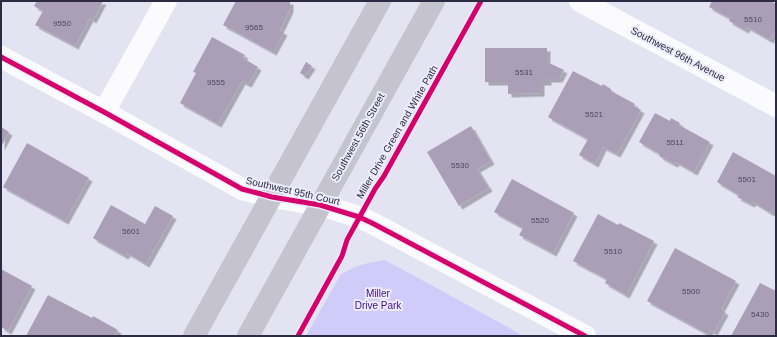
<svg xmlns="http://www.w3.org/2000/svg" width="777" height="337" font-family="Arial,sans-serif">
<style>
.green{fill:#d1cbf9}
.building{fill:#ab9fb8;filter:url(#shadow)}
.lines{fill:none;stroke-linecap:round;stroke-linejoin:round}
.minor{stroke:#fbfbfd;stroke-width:22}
.major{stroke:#c5c3ce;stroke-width:22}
.cycleway-casing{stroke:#edecf9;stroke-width:8}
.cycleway{stroke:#d6006c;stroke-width:5}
.labels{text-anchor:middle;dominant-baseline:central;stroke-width:4;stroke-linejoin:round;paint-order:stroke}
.number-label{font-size:8px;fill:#4c4760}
.street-label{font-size:10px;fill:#2d2a43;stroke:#edecf9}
.park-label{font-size:10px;fill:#400e92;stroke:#edecf9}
</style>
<defs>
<filter id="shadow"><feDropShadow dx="3.5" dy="3.5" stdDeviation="0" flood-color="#0004"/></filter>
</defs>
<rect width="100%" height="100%" fill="#e4e3f2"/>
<polygon class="green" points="385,260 524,336 306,336 341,274 355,267 368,263"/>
<g class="building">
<polygon points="37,1 103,1 93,20 90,18 75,46 35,25 43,11 34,6"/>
<polygon points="236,1 290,1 290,9 280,30 284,32 273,52 223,25"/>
<polygon points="712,1 770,1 776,4 776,29 770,40 747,27 745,30 729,21 730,18 709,7"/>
<polygon points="212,37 245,55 243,58 258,67 248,84 242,81 218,124 180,103 196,73 193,72"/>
<polygon points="485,48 547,48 547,62 564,70 559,79 548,79 548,82 541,82 541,93 508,94 508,82 485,82"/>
<polygon points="306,62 312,66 305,76 300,73"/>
<polygon points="573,71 602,86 603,84 611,89 611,91 635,104 634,106 641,110 617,154 603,147 595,164 579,155 588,139 548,117"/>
<polygon points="655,113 670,121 671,118 680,123 679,125 710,142 694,172 676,162 674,164 659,156 660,154 639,142"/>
<polygon points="471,126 491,161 477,169 489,188 459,206 427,152"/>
<polygon points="1,127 9,132 1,147"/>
<polygon points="27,143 89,178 65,221 3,187"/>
<polygon points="733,152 776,176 776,205 771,213 753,202 751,204 737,197 739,195 717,182"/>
<polygon points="512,179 574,213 553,253 519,235 523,228 494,212"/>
<polygon points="111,205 145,224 155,206 173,216 146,264 127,253 125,256 93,238"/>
<polygon points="598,214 618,225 619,223 654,241 626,295 605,283 607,279 573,261"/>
<polygon points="675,248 736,281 721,309 725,312 714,332 710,330 708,334 647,301"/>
<polygon points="1,269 32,286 8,331 1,327"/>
<polygon points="760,283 776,291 776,336 731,336"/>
<polygon points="48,295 92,318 93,316 118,330 114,336 26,336"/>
</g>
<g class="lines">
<g class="minor">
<polyline points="580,1 776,106"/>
<polyline points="1,57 104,112 242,189 272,197 320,205 359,217 372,223 585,336"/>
<polyline points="104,112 166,1"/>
</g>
<g class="major">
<polyline points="194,336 380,1"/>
<polyline points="248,336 434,1"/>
</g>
<g class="cycleway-casing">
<g id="cycleway">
<polyline points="1,57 104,112 242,189 272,197 320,205 359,217 372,223 585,336"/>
<polyline points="298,336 342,256 347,240 375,189 384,176 481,1"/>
</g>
</g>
<use href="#cycleway" class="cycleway"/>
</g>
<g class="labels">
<g class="number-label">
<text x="753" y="19">5510</text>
<text x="62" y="23">9550</text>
<text x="254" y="27">9565</text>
<text x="524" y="72">5531</text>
<text x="216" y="82">9555</text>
<text x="594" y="114">5521</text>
<text x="675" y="142">5511</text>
<text x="460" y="165">5530</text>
<text x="747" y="179">5501</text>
<text x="540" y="220">5520</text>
<text x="131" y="231">5601</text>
<text x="613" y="251">5510</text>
<text x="691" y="291">5500</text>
<text x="760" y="314">5430</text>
</g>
<g class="street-label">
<text transform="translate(678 54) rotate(28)">Southwest 96th Avenue</text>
<text transform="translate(397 132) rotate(-60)">Miller Drive Green and White Path</text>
<text transform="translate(358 137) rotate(-61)">Southwest 56th Street</text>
<text transform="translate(293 191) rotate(13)">Southwest 95th Court</text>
</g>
<g class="park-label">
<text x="378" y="293">Miller<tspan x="378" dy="12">Drive Park</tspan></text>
</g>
</g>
<rect width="777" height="337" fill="none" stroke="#2d2a43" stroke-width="4"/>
</svg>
